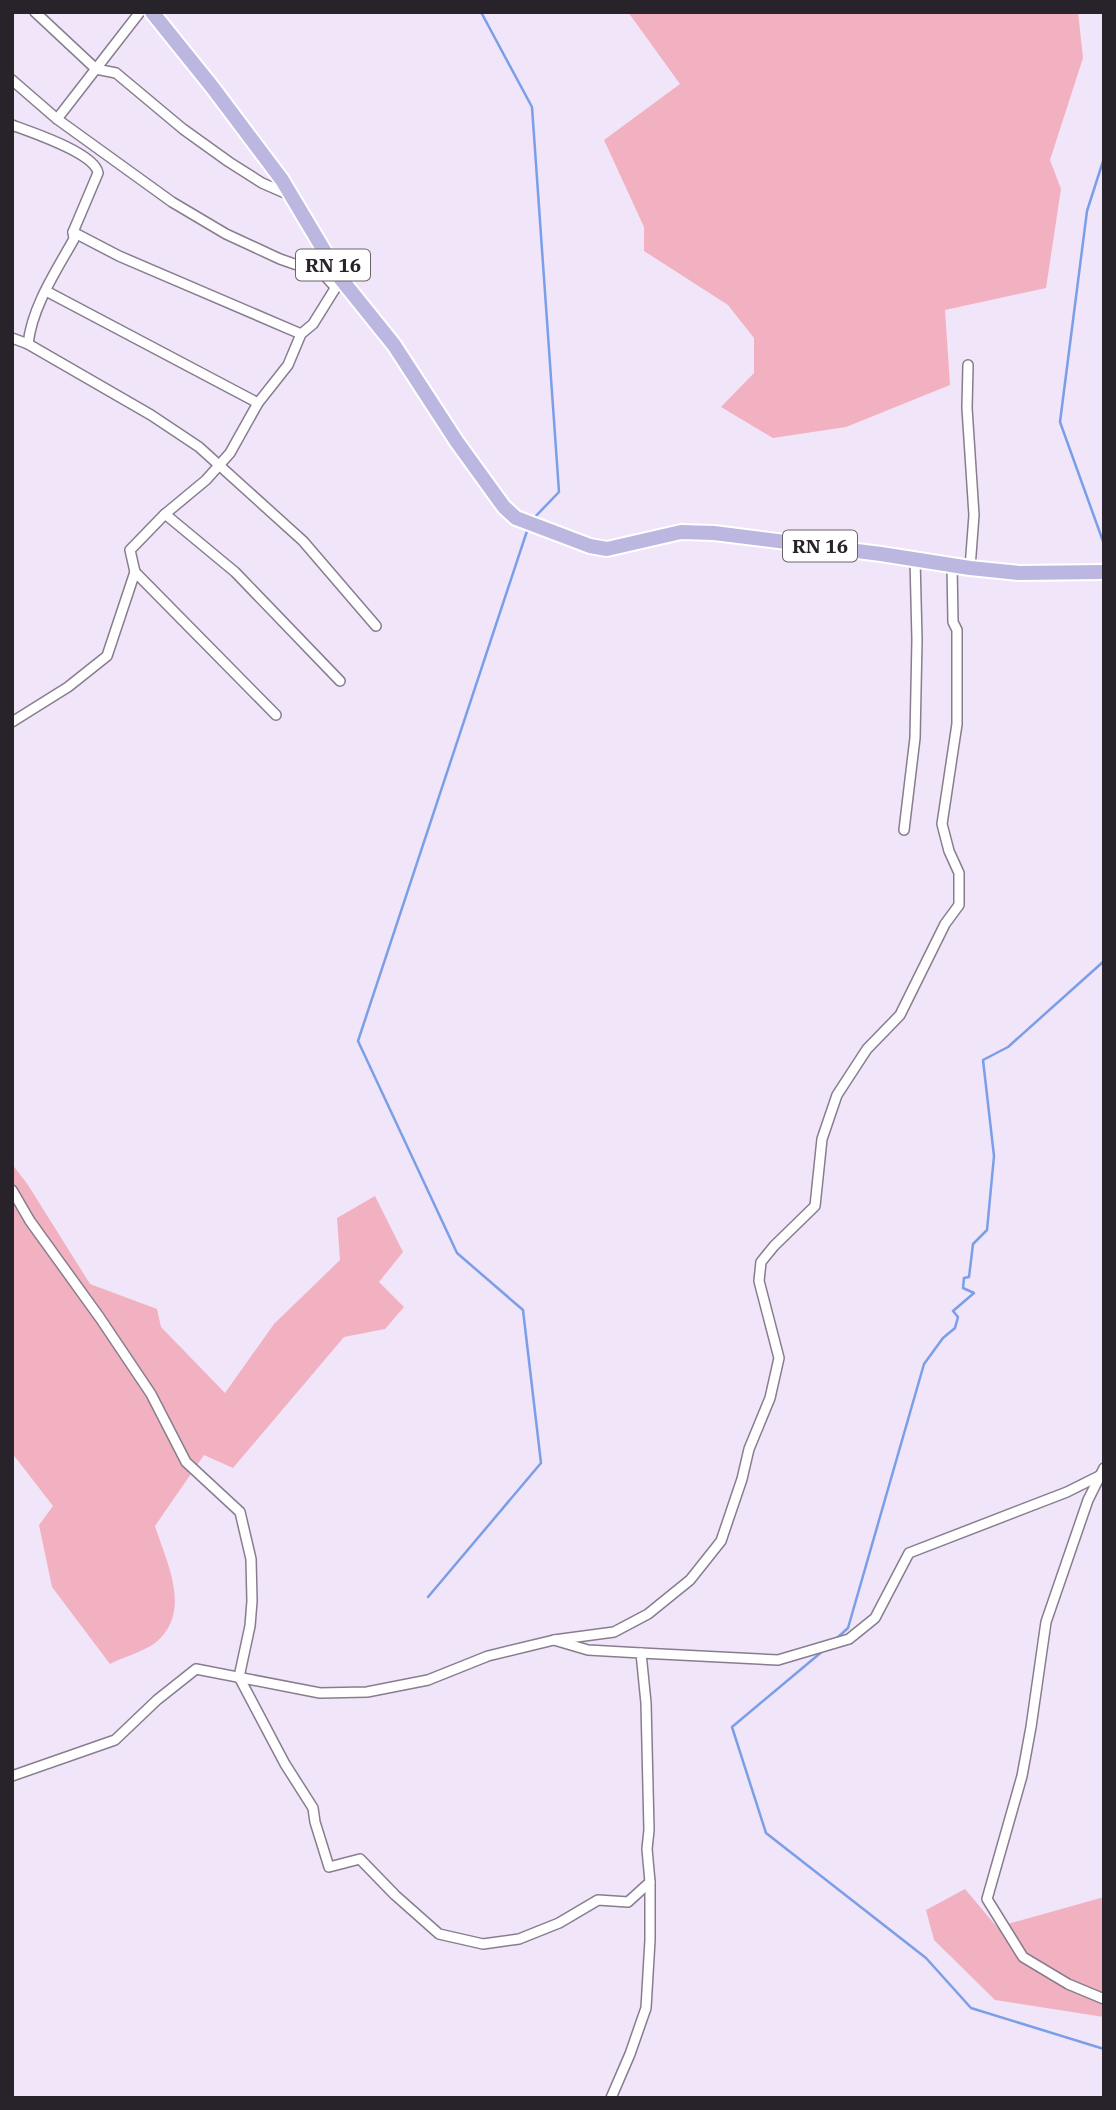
<svg xmlns="http://www.w3.org/2000/svg" width="1116" height="2110" font-family="'IBM Plex Serif',serif">
<style>
.green{fill:#f2b1c1}
.lines{fill:none;stroke-linecap:round;stroke-linejoin:round}
.stream{stroke:#7a9ee8;stroke-width:2.5}
.street-casing{stroke:#887d8e;stroke-width:12}
.primary-casing{stroke:#fff;stroke-width:18}
.street{stroke:#fff;stroke-width:9}
.primary{stroke:#bcb7e1;stroke-width:14}
.labels{text-anchor:middle;dominant-baseline:central;stroke-width:5;stroke-linejoin:round;paint-order:stroke}
.shield{fill:#fff;stroke:#68656a;stroke-width:2}
.shield-label{font-size:19px;font-weight:bold;fill:#28232a}
</style>
<rect width="100%" height="100%" fill="#f1e5f9"/>
<g class="green">
<polygon points="628,12 1078,12 1083,58 1050,160 1061,189 1046,288 945,310 950,385 846,427 773,438 721,407 754,373 754,338 728,305 644,251 644,227 604,140 680,84"/>
<path d="M 12,1164 L 28,1185 L 90,1284 L 157,1309 L 161,1327 L 225,1393 L 274,1324 L 340,1260 L 337,1218 L 375,1196 L 403,1252 L 379,1282 L 404,1307 L 385,1329 L 344,1337 L 233,1468 L 204,1455 L 155,1526 C 167,1564 193,1612 155,1643 C 143,1652 123,1657 110,1664 L 52,1587 L 39,1525 L 53,1506 L 12,1453 Z"/>
<polygon points="965,1889 997,1927 1104,1897 1104,2017 995,2000 934,1940 926,1910"/>
</g>
<g class="lines">
<g class="stream">
<polyline points="481,12 532,107 559,492 533,519"/>
<polyline points="1104,158 1087,211 1060,422 1104,544"/>
<polyline points="428,1597 541,1463 523,1310 457,1253 358,1041 528,528"/>
<polyline points="837,1638 848,1628 924,1364 943,1338 955,1328 958,1317 953,1311 974,1293 963,1288 964,1278 969,1277 973,1244 987,1230 994,1156 983,1060 1008,1047 1104,961"/>
<polyline points="824,1650 732,1727 766,1833 926,1958 971,2008 1104,2049"/>
</g>
<g class="street-casing">
<g id="street">
<polyline points="35,12 96,69 116,73 183,129 229,162 262,183 292,196"/>
<polyline points="12,80 57,119 172,202 226,234 280,259 323,274 336,288"/>
<polyline points="57,119 140,12"/>
<path d="M 12,125 C 31,132 95,153 98,173 L 73,232 L 74,239 C 56,271 32,307 28,344 L 151,415 L 199,447 L 303,541 L 376,626"/>
<polyline points="73,232 119,256 301,334"/>
<polyline points="46,291 258,403"/>
<polyline points="12,338 28,344"/>
<polyline points="968,365 967,408 974,515 970,568"/>
<polyline points="165,514 235,572 340,681"/>
<polyline points="276,715 135,572 130,550 165,514 206,480 230,453 258,403 288,365 301,334 313,324 341,279"/>
<polyline points="12,722 68,687 107,656 135,572"/>
<polyline points="904,830 915,738 917,640 915,559"/>
<polyline points="12,1190 30,1221 100,1318 151,1394 186,1462 240,1512 251,1559 252,1601 250,1626 239,1677 285,1764 313,1808 315,1822 329,1867 360,1859 395,1895 439,1934 483,1944 519,1939 559,1923 598,1900 628,1902 650,1882"/>
<polyline points="1104,1468 1088,1500 1046,1622 1031,1727 1022,1776 987,1899 1023,1957 1068,1984 1104,1999"/>
<polyline points="554,1640 614,1632 648,1614 690,1580 721,1541 742,1479 749,1449 770,1398 779,1358 759,1281 761,1262 774,1246 815,1206 822,1139 837,1095 867,1049 900,1015 945,924 959,905 959,873 949,851 942,824 957,724 957,630 953,622 952,565"/>
<polyline points="641,1653 778,1660 849,1639 875,1618 909,1553 1067,1492 1099,1476"/>
<polyline points="12,1776 115,1740 157,1700 196,1669 320,1693 367,1692 428,1680 488,1656 554,1640 588,1650 641,1653 646,1703 649,1830 647,1849 650,1882 650,1940 646,2008 630,2054 611,2098"/>
</g>
</g>
<g class="primary-casing">
<polyline id="primary" points="152,12 213,88 282,180 341,279 394,345 457,442 504,507 516,518 590,546 607,549 681,532 714,533 881,554 970,568 1019,573 1104,572"/>
</g>
<use href="#street" class="street"/>
<use href="#primary" class="primary"/>
</g>
<g class="labels">
<g class="shield">
<rect x="296" y="249.5" width="74" height="31" rx="5"/>
<rect x="783" y="530.5" width="74" height="31" rx="5"/>
</g>
<g class="shield-label">
<text x="333" y="265">RN 16</text>
<text x="820" y="546">RN 16</text>
</g>
</g>
<rect width="1116" height="2110" fill="none" stroke="#28232a" stroke-width="28"/>
</svg>
